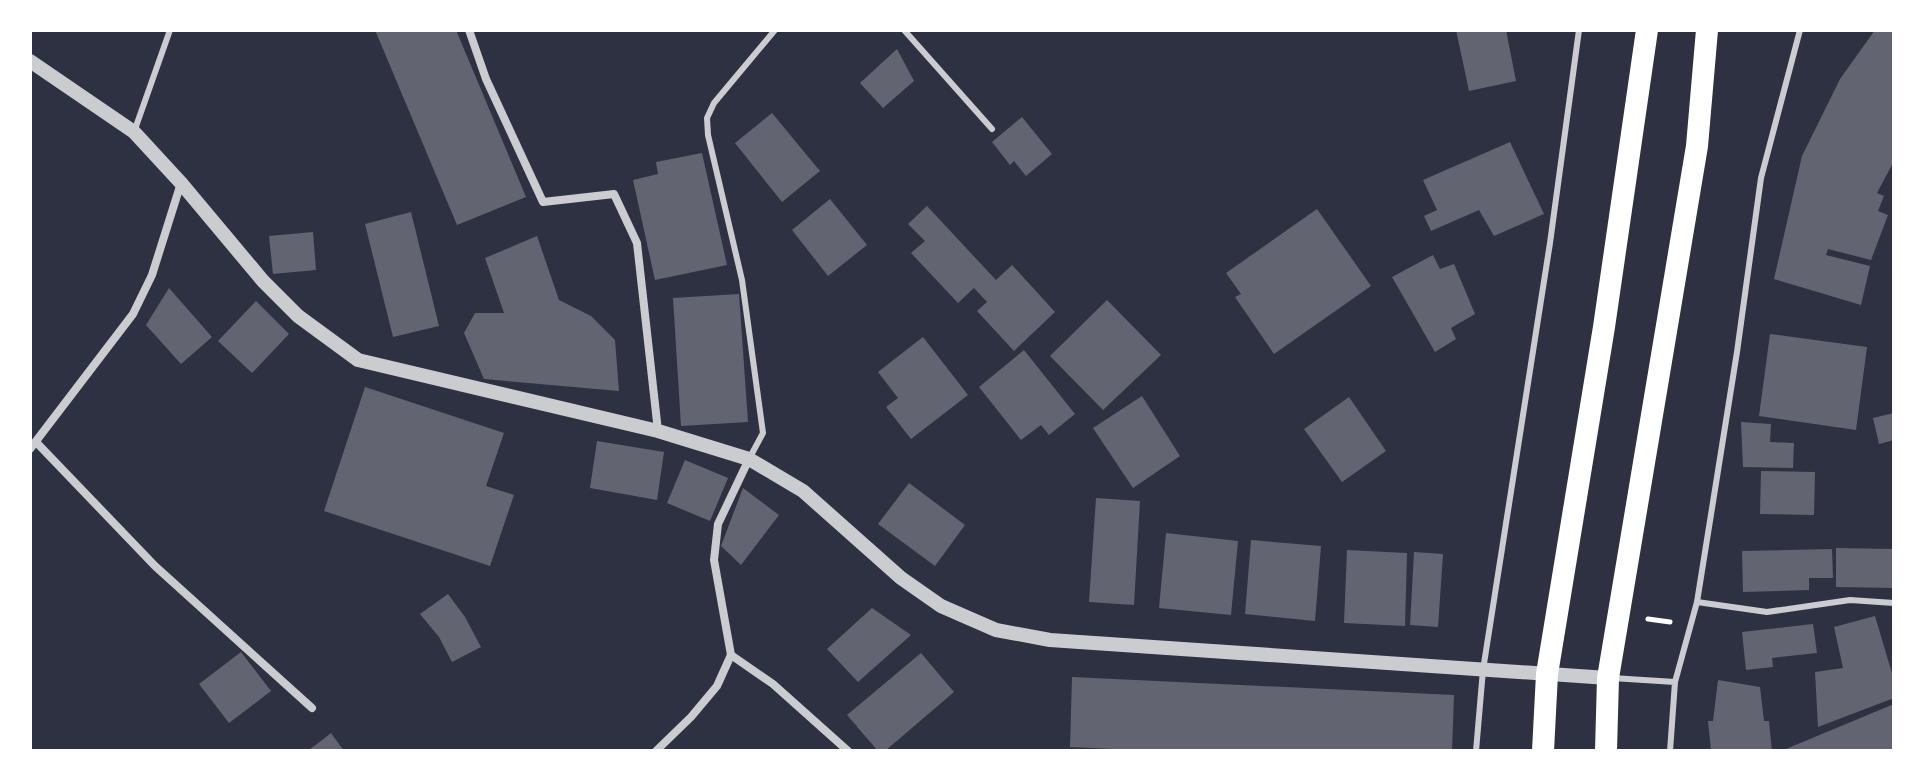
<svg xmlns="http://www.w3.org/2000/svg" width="1924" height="781" font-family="'Open Sans',sans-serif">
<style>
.building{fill:#626471}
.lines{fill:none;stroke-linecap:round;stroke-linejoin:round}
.path{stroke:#fff;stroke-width:5}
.service{stroke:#caccd0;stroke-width:6}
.minor{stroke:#caccd0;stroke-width:8}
.tertiary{stroke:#caccd0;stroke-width:14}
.trunk{stroke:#fff;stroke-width:22}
</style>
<rect width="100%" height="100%" fill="#2d3142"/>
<g class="building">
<polygon points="375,30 456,30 526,197 457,225"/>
<polygon points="1456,30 1506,30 1516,81 1469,91"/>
<polygon points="1875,30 1894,30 1894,161 1877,193 1884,196 1878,211 1888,215 1871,260 1828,249 1826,255 1870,266 1861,305 1774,279 1802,156 1840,79"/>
<polygon points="897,49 914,81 883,108 860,83"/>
<polygon points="772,113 820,171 782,202 735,143"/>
<polygon points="1022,117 1052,154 1026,176 1014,161 1010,165 992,142"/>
<polygon points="1510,142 1544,214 1494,236 1479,210 1431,231 1424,216 1437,210 1423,180"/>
<polygon points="702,153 727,265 655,280 633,180 658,174 656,162"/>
<polygon points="830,199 867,245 828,276 792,230"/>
<polygon points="927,206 996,280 1012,265 1055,312 1014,351 977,311 987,302 974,288 958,303 911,253 925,241 908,224"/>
<polygon points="1317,209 1371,286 1274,354 1235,297 1241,294 1226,273"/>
<polygon points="411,212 439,326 393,337 365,224"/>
<polygon points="313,232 316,270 273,274 269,236"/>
<polygon points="537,236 559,300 591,316 615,340 619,391 484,379 464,333 475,313 504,313 485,258"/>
<polygon points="1433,255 1440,269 1454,264 1475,314 1451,328 1456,339 1435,352 1392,277"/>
<polygon points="169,288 212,337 181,364 146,325"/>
<polygon points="739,294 748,422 681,426 673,298"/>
<polygon points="1107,300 1161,355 1103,410 1050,356"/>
<polygon points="256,301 289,334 252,373 218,341"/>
<polygon points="1770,334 1867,347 1856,430 1759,416"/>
<polygon points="923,337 968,395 911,439 886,407 898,398 878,372"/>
<polygon points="1024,350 1075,414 1049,435 1041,425 1021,440 979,387"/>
<polygon points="365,387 504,433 486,486 514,495 490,566 324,511"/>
<polygon points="1142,396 1180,456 1133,488 1093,428"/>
<polygon points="1349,397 1386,451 1342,482 1304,429"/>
<polygon points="1894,413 1894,440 1879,444 1873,418"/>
<polygon points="1741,422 1771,424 1770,442 1794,443 1793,468 1743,467"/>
<polygon points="597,441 664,452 657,500 590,488"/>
<polygon points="685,460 728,478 710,521 667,503"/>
<polygon points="1761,471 1815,472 1814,515 1760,514"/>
<polygon points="909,483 965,525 935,566 878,524"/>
<polygon points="743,488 779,515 741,565 721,546"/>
<polygon points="1096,498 1140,501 1134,605 1089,602"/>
<polygon points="1166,533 1238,541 1231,615 1159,608"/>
<polygon points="1251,540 1321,546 1315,621 1245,614"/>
<polygon points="1836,548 1894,549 1894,588 1836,587"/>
<polygon points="1832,549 1833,578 1809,578 1809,590 1743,592 1742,551"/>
<polygon points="1347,550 1407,553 1405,626 1344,623"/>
<polygon points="1414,552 1443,554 1438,627 1410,625"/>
<polygon points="448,594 465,617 481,647 452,662 439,637 420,614"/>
<polygon points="872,608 911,635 858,682 827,649"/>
<polygon points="1875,616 1894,680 1894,698 1818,727 1815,672 1843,668 1834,627"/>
<polygon points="1813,624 1817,653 1772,658 1773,667 1746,670 1742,632"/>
<polygon points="241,652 271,691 229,723 199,684"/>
<polygon points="921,653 954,692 885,751 878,751 847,715"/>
<polygon points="1072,677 1454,695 1452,751 1157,751 1070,747"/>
<polygon points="1718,680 1760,687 1764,721 1769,721 1772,751 1711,751 1708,721 1713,721"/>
<polygon points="1894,704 1894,751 1781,751"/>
<polygon points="331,733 344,751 307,751 317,744"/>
</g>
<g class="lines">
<polyline class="path" points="1648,619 1670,622"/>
<g class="service">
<polyline points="904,30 992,129"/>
<polyline points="134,132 170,30"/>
<polyline points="749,459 763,433 742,280 708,135 707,118 714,103 775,30"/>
<polyline points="1697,602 1767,612 1850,600 1894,603"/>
<polyline points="1612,678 1675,682 1670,751"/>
<polyline points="1675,682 1697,602 1737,352 1761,178 1800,30"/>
<polyline points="1476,751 1483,670 1550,243 1579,30"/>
</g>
<g class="minor">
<polyline points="469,30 486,79 543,202 614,194 637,243 658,431"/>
<polyline points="36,442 155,566 312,708"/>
<polyline points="30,449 133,314 152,275 181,183"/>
<polyline points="731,655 773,684 848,751"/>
<polyline points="656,751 691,717 717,686 731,655 714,560 718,524 749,459"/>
</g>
<polyline class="tertiary" points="30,61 134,132 181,183 263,281 298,316 358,360 658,431 749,459 803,491 901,578 941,606 996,630 1050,640 1608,678"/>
<g class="trunk">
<polyline points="1543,751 1547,674 1604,327 1647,30"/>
<polyline points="1606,751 1608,678 1697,146 1707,30"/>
</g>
</g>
<rect width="1924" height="781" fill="none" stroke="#ffffff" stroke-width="64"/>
</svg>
